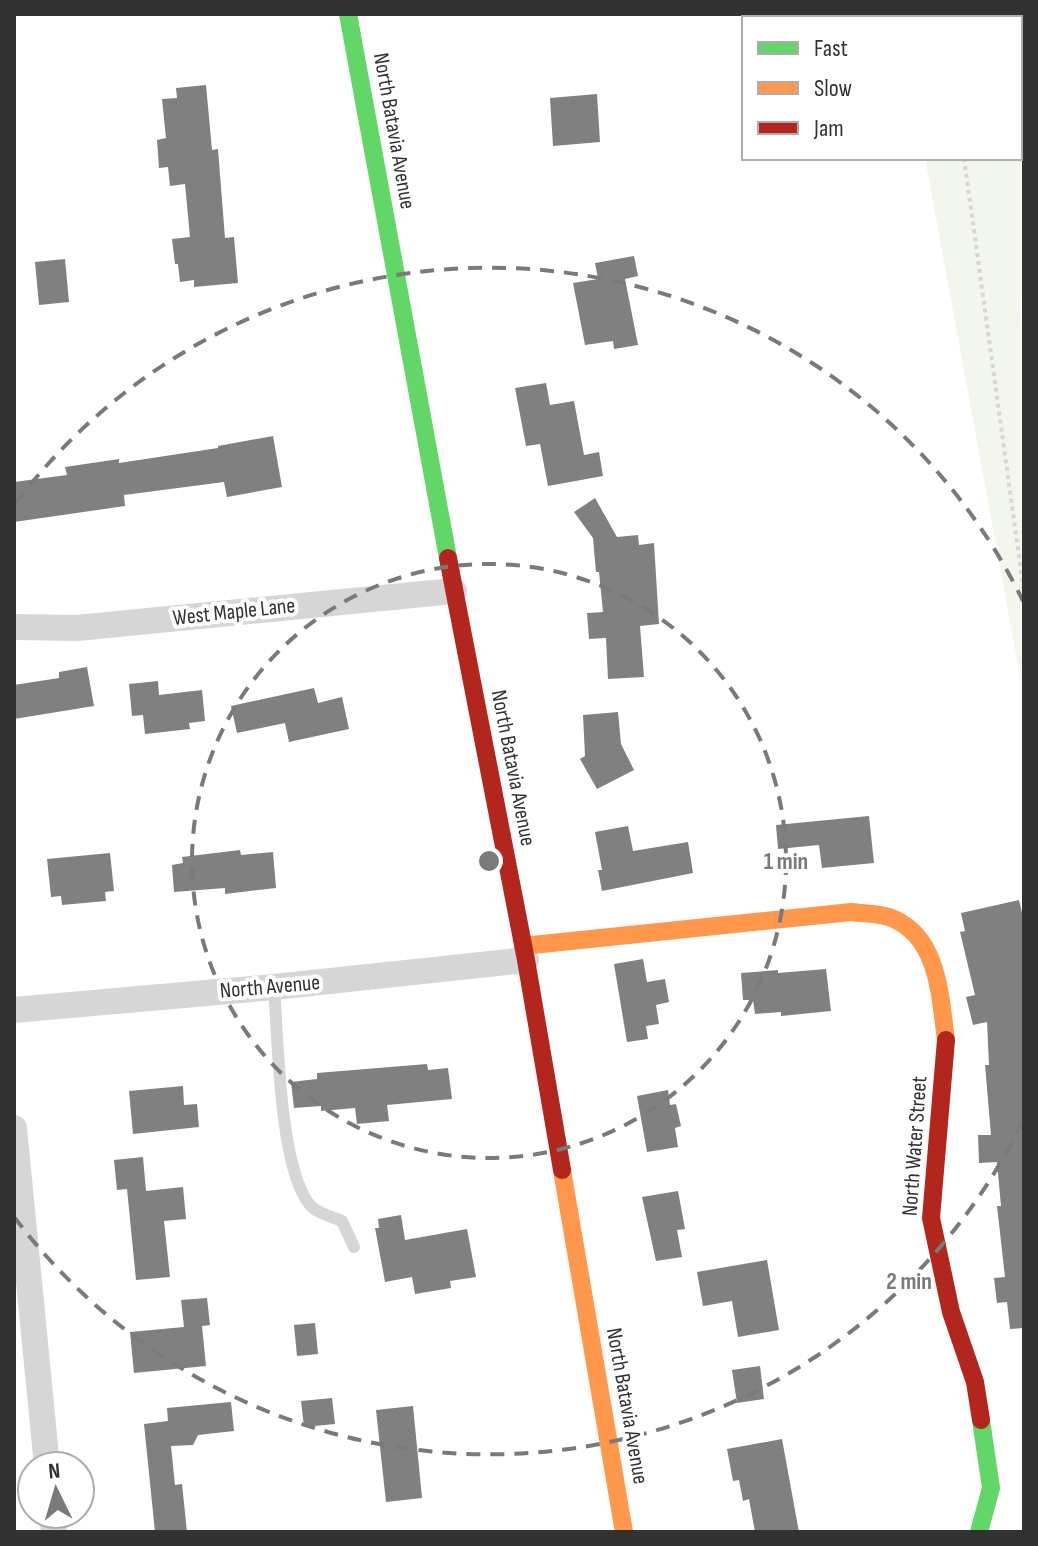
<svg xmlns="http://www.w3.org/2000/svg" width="1038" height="1546" font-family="'Sofia Sans Condensed',sans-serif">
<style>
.green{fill:#f2f6ed}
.building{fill:#808080}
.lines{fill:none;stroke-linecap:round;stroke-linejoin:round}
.path{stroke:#d6d6d6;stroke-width:4;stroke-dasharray:4 4;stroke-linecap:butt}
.lane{stroke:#d6d6d6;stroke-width:12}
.street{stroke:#d6d6d6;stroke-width:26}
.fast{stroke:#63d668;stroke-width:18}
.slow{stroke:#ff974d;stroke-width:18}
.jam{stroke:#b3261e;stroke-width:18}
.ring{fill:none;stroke:#7a7a7a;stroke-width:4;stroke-dasharray:14 10}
.labels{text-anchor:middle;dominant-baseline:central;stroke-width:8;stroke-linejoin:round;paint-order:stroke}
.street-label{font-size:22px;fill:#323232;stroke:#fff}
.centre{fill:#7a7a7a;stroke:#fff;stroke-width:4}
.ring-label{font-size:24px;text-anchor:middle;font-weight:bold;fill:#7a7a7a;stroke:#fff;stroke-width:8;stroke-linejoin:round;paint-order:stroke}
</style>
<rect width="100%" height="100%" fill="#fff"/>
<polygon class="green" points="1020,53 1024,63 1024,287 1020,301 1024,369 1024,698 925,158 1020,158"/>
<g class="building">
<polygon points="206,85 212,150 218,149 225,238 234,237 238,283 194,287 194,280 180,282 178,264 175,264 172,239 190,237 185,184 170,186 168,167 159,168 157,140 166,138 162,99 177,98 176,88"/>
<polygon points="597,94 600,142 553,146 550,98"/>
<polygon points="634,256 638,276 625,279 638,345 614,349 613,341 585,345 573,283 598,279 595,263"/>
<polygon points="65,259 69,302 39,305 35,262"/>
<polygon points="546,383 550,405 574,401 584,455 599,452 603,476 548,486 540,444 526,446 515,388"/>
<polygon points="273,436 282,487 227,497 224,482 201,485 124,495 125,506 14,522 14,482 67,475 65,467 119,459 119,463 218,448 218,446"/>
<polygon points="595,498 617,537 638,535 639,545 654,543 659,624 640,626 644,677 608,679 606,638 589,639 587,613 603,612 599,572 596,572 593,538 574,512"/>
<polygon points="87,667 94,706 14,719 14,685 59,678 59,672"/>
<polygon points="158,681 159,695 202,690 205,721 189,723 190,729 145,734 143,715 132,716 129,684"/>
<polygon points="314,688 318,703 342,697 349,729 289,742 285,723 237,733 231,706"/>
<polygon points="618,712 621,744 634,770 597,789 580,759 585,756 583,715"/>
<polygon points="869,816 874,863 822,868 819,845 778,849 776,825"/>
<polygon points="628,826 633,851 688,842 693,873 602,891 598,870 602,870 595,832"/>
<polygon points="240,850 241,855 273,852 276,888 225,894 225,888 174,892 172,865 183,863 182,857"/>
<polygon points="110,853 114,891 105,892 106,901 62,905 61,896 51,897 47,859"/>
<polygon points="1019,900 1024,921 1024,1328 1010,1329 1007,1302 997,1303 994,1278 1005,1277 997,1206 1001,1206 997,1162 979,1163 978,1135 991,1135 985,1065 989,1065 987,1022 973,1025 966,997 975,995 960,932 965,931 961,913"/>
<polygon points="643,959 647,982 665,979 669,1002 656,1005 659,1024 646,1026 648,1039 627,1042 614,964"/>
<polygon points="826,969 831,1011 781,1016 781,1012 755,1014 753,1000 743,1000 741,973 778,970 778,973"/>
<polygon points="427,1064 428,1070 448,1068 452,1099 387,1105 389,1121 357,1124 355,1108 321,1111 321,1106 294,1108 291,1082 317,1079 317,1073"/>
<polygon points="183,1086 184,1105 197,1104 199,1127 133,1134 129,1091"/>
<polygon points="668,1090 670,1105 676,1104 681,1126 675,1128 678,1147 647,1152 637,1096"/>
<polygon points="143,1157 146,1191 183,1187 186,1219 164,1221 170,1277 136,1280 127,1189 117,1190 114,1160"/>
<polygon points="678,1191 685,1229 677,1230 682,1257 656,1261 642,1197"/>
<polygon points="401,1215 405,1240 467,1229 476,1277 450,1281 451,1288 415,1294 412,1277 385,1282 375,1228 379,1228 378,1219"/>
<polygon points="767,1260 779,1330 738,1337 732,1301 703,1306 697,1272"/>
<polygon points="207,1298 210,1325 202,1326 206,1366 134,1373 130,1332 184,1327 181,1300"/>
<polygon points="315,1323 318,1354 297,1356 294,1325"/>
<polygon points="760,1366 764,1399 737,1403 732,1370"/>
<polygon points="332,1398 335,1424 304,1427 301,1401"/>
<polygon points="231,1402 234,1431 198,1435 193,1445 171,1446 175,1485 182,1484 187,1532 155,1532 144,1424 168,1421 167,1408"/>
<polygon points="413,1406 422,1498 386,1502 376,1410"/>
<polygon points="782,1439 799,1532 755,1532 749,1499 743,1501 739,1480 733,1481 727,1449"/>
</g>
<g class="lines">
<g class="path">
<polyline points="944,14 944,18"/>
<polyline points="964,158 1024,593"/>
</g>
<path class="lane" d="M 274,987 C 278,1037 279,1168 310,1205 C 317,1213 332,1217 342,1221 L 354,1247"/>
<g class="street">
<polyline points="14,627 77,628 454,591"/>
<polyline points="14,1010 274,987 526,960"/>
<polyline points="14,1128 47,1466"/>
<polyline points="52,1514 54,1532"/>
</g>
<g class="fast">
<polyline points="348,14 448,558"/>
<polyline points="979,1532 991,1488 981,1420"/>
</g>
<g class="slow">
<path d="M 523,946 L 851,912 C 864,914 882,913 894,919 C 939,939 940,997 946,1040"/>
<polyline points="562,1170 624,1532"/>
</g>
<g class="jam">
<polyline points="448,558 526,960 562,1170"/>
<polyline points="946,1040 931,1218 951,1312 975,1382 981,1420"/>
</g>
</g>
<g class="ring">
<circle cx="489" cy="861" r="297"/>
<path d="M1023 1121A594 594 0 0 1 15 1218M15 504A594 594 0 0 1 1023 601"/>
</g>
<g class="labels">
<g class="street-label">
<text transform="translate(394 131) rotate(80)">North Batavia Avenue</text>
<text transform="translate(234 612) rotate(-6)">West Maple Lane</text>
<text transform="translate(513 768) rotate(79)">North Batavia Avenue</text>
<text transform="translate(270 987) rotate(-5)">North Avenue</text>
<text transform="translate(915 1146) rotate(-86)">North Water Street</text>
<text transform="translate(627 1406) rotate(80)">North Batavia Avenue</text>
</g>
</g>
<circle cx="489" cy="861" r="12" class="centre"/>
<g class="ring-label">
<text x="786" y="869">1 min</text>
<text x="909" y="1289">2 min</text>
</g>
<rect width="1038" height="1546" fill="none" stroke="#323232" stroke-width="32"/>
<rect x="742" y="16" width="280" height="144" fill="#ffffff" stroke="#adadad" stroke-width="2"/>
<rect x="758" y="42" width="40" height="12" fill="#63d668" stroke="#adadad" stroke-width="2"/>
<text x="814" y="56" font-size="24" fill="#323232">Fast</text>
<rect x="758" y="82" width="40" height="12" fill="#ff974d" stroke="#adadad" stroke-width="2"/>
<text x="814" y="96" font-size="24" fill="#323232">Slow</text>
<rect x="758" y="122" width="40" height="12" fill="#b3261e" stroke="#adadad" stroke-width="2"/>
<text x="814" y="136" font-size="24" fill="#323232">Jam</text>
<g transform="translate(56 1490) rotate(355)"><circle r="38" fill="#ffffff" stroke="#adadad" stroke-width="2"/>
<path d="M0-6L14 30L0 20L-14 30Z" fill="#7a7a7a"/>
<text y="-12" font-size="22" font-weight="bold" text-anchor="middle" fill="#323232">N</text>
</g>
</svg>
